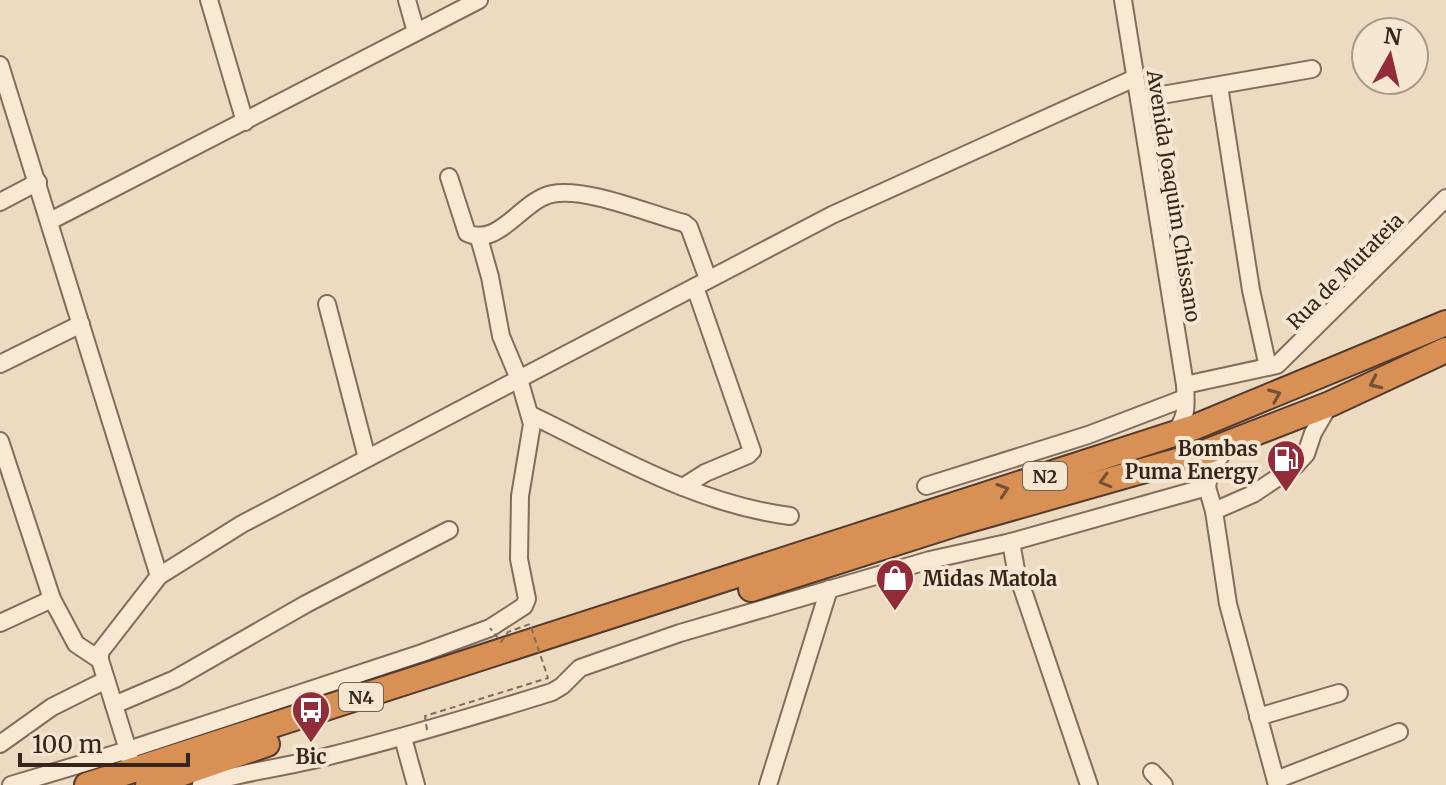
<svg xmlns="http://www.w3.org/2000/svg" width="1446" height="785" font-family="Merriweather,serif">
<style>
.lines{fill:none;stroke-linecap:round;stroke-linejoin:round}
.minor-casing{stroke:#856c5a;stroke-width:20}
.highway-casing{stroke:#523b2e;stroke-width:28}
.minor{stroke:#f7e9d4;stroke-width:16}
.highway{stroke:#d89055;stroke-width:24}
.path-bridge{stroke:#856c5a;stroke-width:2;stroke-dasharray:6 4;stroke-linecap:butt}
.oneway{stroke:#765033}
.labels{text-anchor:middle;dominant-baseline:central;stroke-width:8;stroke-linejoin:round;paint-order:stroke}
.shield{fill:#f4e6d1;stroke:#6e6053;stroke-width:2}
.shield-label{font-size:18px;font-weight:bold;fill:#35261d}
.street-label{font-size:20px;fill:#35261d;stroke:#f4e6d1}
.poi-label{font-size:20px;font-weight:bold;fill:#35261d;stroke:#f4e6d1;text-anchor:end}
</style>
<rect width="100%" height="100%" fill="#ecdbc1"/>
<g class="lines">
<g class="minor-casing">
<g id="minor">
<polyline points="209,0 245,122"/>
<polyline points="407,0 416,32"/>
<path d="M 1123,0 L 1185,385 C 1186,403 1188,420 1173,433"/>
<polyline points="0,65 159,576"/>
<polyline points="1219,86 1251,290 1268,367"/>
<polyline points="1139,99 1312,69"/>
<path d="M 449,177 L 467,233 C 499,248 522,200 552,194 C 587,187 649,214 684,223 L 689,227 L 708,279"/>
<polyline points="0,202 38,182"/>
<polyline points="50,221 479,0"/>
<polyline points="327,304 367,458"/>
<polyline points="0,364 81,324"/>
<polyline points="1185,385 1277,365 1446,198"/>
<path d="M 531,415 C 614,455 696,504 790,516"/>
<polyline points="0,441 52,599 76,644 100,660"/>
<polyline points="1228,445 1210,471 1207,487 1214,511 1228,604 1277,785"/>
<polyline points="1167,465 1192,473 1207,487"/>
<polyline points="926,486 1088,435 1185,398"/>
<polyline points="683,487 705,473 748,455 752,451 695,287"/>
<polyline points="1214,511 1253,494 1295,466 1306,454 1313,433 1330,404"/>
<polyline points="1011,542 1016,570 1089,785"/>
<polyline points="0,623 52,599"/>
<polyline points="114,705 175,679 306,604 449,530"/>
<polyline points="1258,717 1339,693"/>
<polyline points="403,738 416,785"/>
<polyline points="0,744 52,707 106,680"/>
<polyline points="132,771 128,750 100,660 100,652 159,576 242,524 832,215 1135,78"/>
<polyline points="1152,772 1164,785"/>
<polyline points="1276,780 1399,732"/>
<polyline points="11,785 128,750 422,653 490,628 524,606 527,599 519,559 520,496 532,424 519,379 501,336 490,277 479,238"/>
<path d="M 201,785 C 241,772 281,768 321,758 C 399,739 475,716 552,692 L 562,686 L 580,668 L 680,633 L 930,560 L 1011,542 L 1207,487"/>
<polyline points="768,785 829,589"/>
</g>
</g>
<g class="highway-casing">
<g id="highway">
<polyline points="751,589 955,524 1198,455 1330,404 1446,350"/>
<polyline points="87,785 1195,427 1446,323"/>
<polyline points="148,785 267,744"/>
</g>
</g>
<use href="#minor" class="minor"/>
<use href="#highway" class="highway"/>
<polyline class="path-bridge" points="427,730 425,716 548,678 530,624 508,632 501,642 490,628"/>
</g>
<defs><path id="oneway-chevron" d="M-2-3.5L2.5 0L-2 3.5" fill="none" stroke-width="1.6" stroke-linecap="round" stroke-linejoin="round" transform="scale(2)"/></defs>
<g class="oneway">
<use href="#oneway-chevron" transform="translate(1375 383) rotate(155)"/>
<use href="#oneway-chevron" transform="translate(1275 395) rotate(-23)"/>
<use href="#oneway-chevron" transform="translate(1105 481) rotate(164)"/>
<use href="#oneway-chevron" transform="translate(1003 490) rotate(-18)"/>
</g>
<defs>
<g id="fuel-pin" transform="scale(2)"><path d="M0 17L-7.5 6A9.5 9.5 0 1 1 7.5 6Z" fill="#912c38" stroke="#f4e6d1"/><path d="M-5.5-6h7V0h2V4h1.3V-2.5L3-4.5l.8-.8L6-3V5H2.5V1h-1V6h-7ZM-4.2-4.7v3.2H.2V-4.7Z" fill="#fff"/></g>
<g id="shop-pin" transform="scale(2)"><path d="M0 17L-7.5 6A9.5 9.5 0 1 1 7.5 6Z" fill="#912c38" stroke="#f4e6d1"/><path d="M-5-2.5h2.3a2.7 3.5 0 0 1 5.4 0H5L5.5 6h-11ZM-1.5-2.5h3a1.5 2.3 0 0 0-3 0Z" fill="#fff"/></g>
<g id="bus-pin" transform="scale(2)"><path d="M0 17L-7.5 6A9.5 9.5 0 1 1 7.5 6Z" fill="#912c38" stroke="#f4e6d1"/><path d="M-5-6H5V4H4V6H2V4H-2V6H-4V4H-5ZM-3.5-4V0h7V-4ZM-3.5 1.2v1.5H-2V1.2ZM2 1.2v1.5H3.5V1.2Z" fill="#fff"/></g>
</defs>
<g fill-rule="evenodd">
<use href="#fuel-pin" x="1286" y="459"/>
<use href="#shop-pin" x="895" y="578"/>
<use href="#bus-pin" x="311" y="710"/>
</g>
<g class="labels">
<g class="shield">
<rect x="1023" y="462" width="44" height="28" rx="6"/>
<rect x="339" y="683" width="44" height="28" rx="6"/>
</g>
<g class="shield-label">
<text x="1045" y="476">N2</text>
<text x="361" y="697">N4</text>
</g>
<g class="street-label">
<text transform="translate(1174 196) rotate(81)">Avenida Joaquim Chissano</text>
<text transform="translate(1345 271) rotate(-45)">Rua de Mutateia</text>
</g>
<g class="poi-label">
<text x="1258" y="448">Bombas<tspan x="1258" dy="23">Puma Energy</tspan></text>
<text x="923" y="578" text-anchor="start">Midas Matola</text>
<text x="311" y="756" text-anchor="middle">Bic</text>
</g>
</g>
<g transform="translate(1390 56) rotate(8)"><circle r="38" fill="#f4e6d1" stroke="#a89989" stroke-width="2"/>
<path d="M0-6L14 30L0 20L-14 30Z" fill="#912c38"/>
<text y="-12" font-size="22" font-weight="bold" text-anchor="middle" fill="#35261d">N</text>
</g>
<path d="M20 753v12h168v-12" fill="none" stroke="#35261d" stroke-width="4"/>
<text x="32" y="753" font-size="24" fill="#35261d" stroke="#f4e6d1" stroke-width="6" paint-order="stroke">100 m</text>
</svg>
